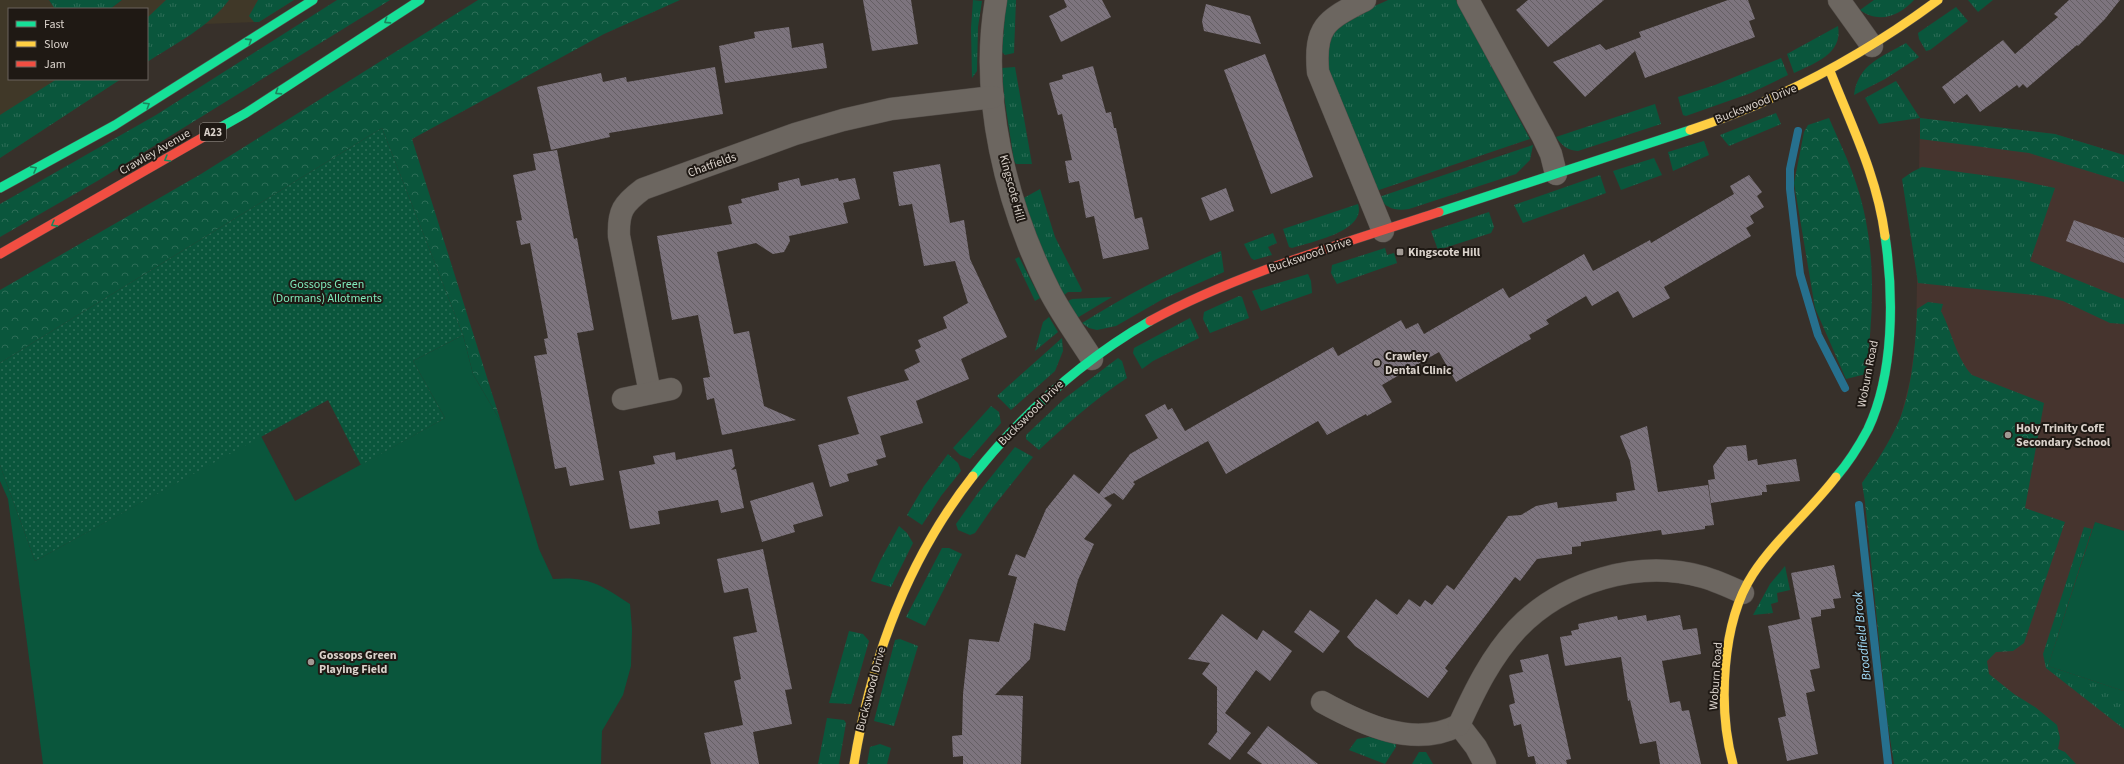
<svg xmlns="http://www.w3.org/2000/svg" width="2124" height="764" font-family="'Source Sans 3',sans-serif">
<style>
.commercial{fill:#403828}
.education{fill:#46342e}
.grass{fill:url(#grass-tufts)}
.forest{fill:url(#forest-crowns)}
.park{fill:#0a563c}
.garden{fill:url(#garden-dots)}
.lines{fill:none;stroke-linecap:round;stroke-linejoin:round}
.stream{stroke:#26708e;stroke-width:8}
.building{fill:url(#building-back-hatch)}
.street-casing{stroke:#534d48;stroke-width:23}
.fast-casing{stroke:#534d48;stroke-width:10}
.slow-casing{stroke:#534d48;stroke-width:10}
.jam-casing{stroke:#534d48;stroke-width:10}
.street{stroke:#6c6660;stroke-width:22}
.fast{stroke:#16e098;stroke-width:9}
.slow{stroke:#ffcf43;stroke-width:9}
.jam{stroke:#f24e42;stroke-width:9}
.oneway{stroke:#1a865d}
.poi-dot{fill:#a19993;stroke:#1f1914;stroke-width:1.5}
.labels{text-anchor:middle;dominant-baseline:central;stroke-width:4;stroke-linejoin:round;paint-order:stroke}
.shield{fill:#1f1914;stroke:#a29a94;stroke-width:1}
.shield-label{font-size:11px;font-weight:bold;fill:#dad2cb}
.street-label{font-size:12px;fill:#dad2cb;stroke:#1f1914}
.poi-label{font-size:12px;font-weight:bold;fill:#dad2cb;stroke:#1f1914;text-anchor:start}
.park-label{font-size:12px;fill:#7febbb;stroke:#1f1914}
.water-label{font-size:13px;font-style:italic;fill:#a2ddfb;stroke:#1f1914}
</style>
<defs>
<pattern id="grass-tufts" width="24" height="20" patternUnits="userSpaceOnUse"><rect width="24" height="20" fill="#0a563c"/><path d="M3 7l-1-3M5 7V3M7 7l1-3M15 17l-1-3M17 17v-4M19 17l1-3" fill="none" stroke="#2d6d57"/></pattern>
<pattern id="forest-crowns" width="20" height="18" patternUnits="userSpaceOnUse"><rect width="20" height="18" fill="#0a563c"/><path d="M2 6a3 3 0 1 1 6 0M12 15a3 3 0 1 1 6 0" fill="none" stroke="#2d6d57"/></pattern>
<pattern id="garden-dots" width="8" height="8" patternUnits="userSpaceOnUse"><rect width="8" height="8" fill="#0a563c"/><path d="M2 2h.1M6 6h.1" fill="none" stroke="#2d6d57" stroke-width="1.8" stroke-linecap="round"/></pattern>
<pattern id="building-back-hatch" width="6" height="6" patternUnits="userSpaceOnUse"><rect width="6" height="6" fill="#7d747e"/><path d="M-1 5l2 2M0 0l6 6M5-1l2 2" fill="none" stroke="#655f64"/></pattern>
</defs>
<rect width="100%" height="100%" fill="#37302a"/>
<g class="commercial">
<polygon points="0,0 49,0 55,9 9,9 9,79 121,79 0,158"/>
<polygon points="122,0 294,0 259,22 205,24 147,62 147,9 110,9"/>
</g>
<polygon class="education" points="1920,118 2055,134 2124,155 2124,764 1894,764 1887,719 1865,502 1862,483 1884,451 1900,419 1910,380 1916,335"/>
<g class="grass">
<polygon points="49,0 122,0 110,9 55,9"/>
<path d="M 166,0 L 229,0 C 209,27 175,44 147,62 L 147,18 Z"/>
<polygon points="258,0 294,0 259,22 254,22 249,16"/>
<polygon points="973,0 982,1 978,27 977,71 972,78 971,28"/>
<polygon points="1006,0 1016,0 1014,53 1005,55 1002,52"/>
<path d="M 1388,0 L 1456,0 L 1530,139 L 1376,191 L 1327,66 C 1321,26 1358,14 1388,0 Z"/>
<path d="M 1874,0 L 1914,0 C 1899,16 1879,24 1860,10 Z"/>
<polygon points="1968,0 1993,0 1978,12"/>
<polygon points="1956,7 1968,21 1930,50 1926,51 1919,39 1918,33"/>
<path d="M 1838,26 C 1843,54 1815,63 1794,73 L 1787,54 Z"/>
<path d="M 1906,43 L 1919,57 L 1885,79 L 1854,95 C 1858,64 1882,57 1906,43 Z"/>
<polygon points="1781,58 1788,75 1751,93 1686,116 1683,115 1678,97 1715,85"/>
<polygon points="1015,67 1032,164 1016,164 1014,161 1004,96 1002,68"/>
<polygon points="57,79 121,79 0,158 0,115"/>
<polygon points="1896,81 1920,118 1879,124 1865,98"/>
<path d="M 1655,104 L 1661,124 L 1578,151 C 1567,150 1562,146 1556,137 Z"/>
<polygon points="1776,113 1781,124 1729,146 1720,135"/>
<polygon points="1704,141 1709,155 1673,171 1668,152"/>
<path d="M 1533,145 L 1530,160 L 1516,174 L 1409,209 C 1396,211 1386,209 1379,197 Z"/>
<polygon points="1654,158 1662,175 1621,190 1613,171"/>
<polygon points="1922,167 2012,179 2055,188 2030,261 2124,299 2124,324 2110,323 2063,301 2043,296 1918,283 1902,179 1912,172"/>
<polygon points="1600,175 1606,193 1523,223 1514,205"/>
<polygon points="1040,189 1055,237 1082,290 1081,292 1068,292 1064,295 1048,266 1022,199"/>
<path d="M 1358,204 C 1367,231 1311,242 1292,248 L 1289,247 L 1283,229 Z"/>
<polygon points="1489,212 1494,227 1491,233 1438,250 1431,231"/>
<polygon points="1273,233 1277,243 1268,247 1272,255 1254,260 1251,258 1244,244"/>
<polygon points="1385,248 1387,255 1394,253 1397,263 1337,284 1331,273 1332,265"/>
<path d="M 1221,251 L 1224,272 L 1163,299 L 1116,326 L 1097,330 L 1089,328 L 1082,323 C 1127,295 1172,271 1221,251 Z"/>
<polygon points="1019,257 1040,298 1035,301 1015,259"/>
<polygon points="1308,274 1311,281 1312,293 1261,311 1252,291"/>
<polygon points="1239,296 1242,297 1249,318 1210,333 1203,319 1204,312"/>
<polygon points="1112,297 1077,318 1068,301 1072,299"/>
<polygon points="1049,317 1058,332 1035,351 1043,322"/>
<polygon points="1190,318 1199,338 1153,361 1142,369 1133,353 1134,348"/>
<polygon points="1062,338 1063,351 1055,371 1011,410 997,396"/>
<path d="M 1118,358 L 1122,361 L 1127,378 C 1095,399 1067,424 1039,450 L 1026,439 L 1026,435 L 1064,399 Z"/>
<polygon points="991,406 999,412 1001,423 970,459 960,455 953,448"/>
<polygon points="1015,447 1033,457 993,507 975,533 970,535 958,530 956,524 978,493"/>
<polygon points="948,454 958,463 961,471 941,496 922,525 907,515 924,486"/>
<polygon points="899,526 907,533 913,543 891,587 871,581 880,561"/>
<polygon points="2084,527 2092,529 2048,666 2124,691 2124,729 2046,668 2043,654"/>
<polygon points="942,548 949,548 962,554 925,626 906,617"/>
<polygon points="1785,566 1790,590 1777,593 1778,602 1771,604 1773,613 1753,615 1770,584"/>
<polygon points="849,631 863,634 869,641 851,704 829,703"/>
<polygon points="900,639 918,646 894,726 874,721 895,640"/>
<polygon points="827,718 844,720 846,723 839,764 818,764"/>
<polygon points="1369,737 1396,743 1396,747 1385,764 1349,750 1357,739"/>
<polygon points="880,744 891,748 887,764 867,764 870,747"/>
<polygon points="1419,752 1426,752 1433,764 1412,764"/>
</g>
<g class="forest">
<polygon points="337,0 390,0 99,180 0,237 0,204 156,115"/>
<polygon points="478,0 680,0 604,34 412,139 501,422 473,374 463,335 382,128 0,363 0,290 201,174"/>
<path d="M 1829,118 C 1838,139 1849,161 1856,183 C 1877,245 1874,309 1866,374 L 1846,379 L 1815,308 L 1794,183 L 1804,132 L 1808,125 Z"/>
<polygon points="1920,118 2055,134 2124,155 2124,182 2029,153 1920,139"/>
<path d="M 1928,302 L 1943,304 L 1941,311 C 1952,332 1956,358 1972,375 L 2044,403 L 2025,508 L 2065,522 L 2024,643 L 2013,651 L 1996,652 L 1987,661 L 1989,674 L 2014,694 L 2035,707 L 2057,725 L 2060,738 L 2058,749 L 2065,752 L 2076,764 L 1894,764 L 1887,719 L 1865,502 L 1862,483 C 1876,463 1889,443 1899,421 C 1912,391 1916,342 1917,309 Z"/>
</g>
<g class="park">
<path d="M 463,335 L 473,374 L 501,422 L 539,549 L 553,579 C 589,576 601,585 630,604 L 632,629 L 631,666 L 623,695 L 602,731 L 601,764 L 43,764 L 8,499 L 0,481 L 0,465 L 35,561 L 261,436 L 295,501 L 445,418 L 413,361 Z"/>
<polygon points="2095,522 2124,531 2124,691 2048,666"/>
</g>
<polygon class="garden" points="382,128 463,335 413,361 445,418 361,465 328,400 35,561 0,465 0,363"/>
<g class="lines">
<g class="stream">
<polyline points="1798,131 1790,169 1790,189 1800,274 1818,335 1845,388"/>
<polyline points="1859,505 1888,764"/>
</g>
</g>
<g class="building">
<polygon points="863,0 911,0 918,44 872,51"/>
<polygon points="1064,0 1102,0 1111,17 1061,42 1049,16 1067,7"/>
<polygon points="1528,0 1604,0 1548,47 1516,10"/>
<polygon points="1728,0 1748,0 1755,19 1749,21 1755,37 1645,78 1635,51 1585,97 1553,62 1600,44 1606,50 1641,37 1639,32"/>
<polygon points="2069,0 2120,0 2105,19 2078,46 2077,45 2027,88 2023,84 2019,88 2017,85 1980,112 1967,94 1954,104 1942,87 2003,40 2015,54 2058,17 2054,14"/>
<polygon points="1206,4 1250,16 1261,44 1204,31 1202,21"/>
<polygon points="789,27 792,48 823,43 827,68 725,83 719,46 755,38 754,32"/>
<polygon points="1265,54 1313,177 1271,194 1224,70"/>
<polygon points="1093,66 1106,113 1111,112 1114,128 1116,128 1135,219 1142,217 1149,249 1103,259 1094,216 1086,218 1079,181 1069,183 1065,161 1072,160 1062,114 1058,115 1049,83 1063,79 1062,75"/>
<polygon points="715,67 723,114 609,133 610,137 551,150 537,87 601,73 603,82 626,77 627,82"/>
<polygon points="557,150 574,239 577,238 594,330 577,333 604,480 570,486 566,467 555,469 534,356 547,354 544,339 548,338 530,243 521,245 516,221 522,220 513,175 536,170 533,154"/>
<polygon points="940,164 950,223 964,220 970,259 1007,337 961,359 969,379 916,401 923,423 880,436 886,457 876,460 878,465 847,474 849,481 830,487 818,445 859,434 847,397 909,380 904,370 920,362 915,350 921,347 918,340 947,328 943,317 968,303 955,261 924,266 912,204 899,206 893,172"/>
<polygon points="1749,175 1762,192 1757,196 1764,207 1750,216 1754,223 1746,228 1751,236 1664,287 1670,298 1633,318 1618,291 1592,306 1586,296 1546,320 1549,324 1529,335 1531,339 1456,382 1439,352 1382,385 1392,402 1367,416 1366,414 1327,435 1318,421 1226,474 1208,441 1133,482 1135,484 1123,500 1114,493 1104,498 1112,505 1084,539 1094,544 1078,580 1065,631 1034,623 1030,659 995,695 1023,696 1021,764 963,764 963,756 953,757 952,736 962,735 963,694 969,639 999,642 1017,577 1008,575 1016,554 1025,558 1046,509 1074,474 1099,494 1130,454 1158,438 1145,415 1165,404 1168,410 1172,408 1185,431 1333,347 1338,356 1401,320 1406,329 1418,323 1424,334 1503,288 1509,298 1584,254 1593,271 1650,240 1651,243 1734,194 1730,186"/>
<polygon points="799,178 801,186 838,178 839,181 855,178 860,199 843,203 848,223 789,236 790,241 784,252 773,254 756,243 717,252 734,334 749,331 764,406 796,420 722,435 714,398 707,400 703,378 710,377 698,315 672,320 657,236 732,224 728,206 742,203 741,199 779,190 778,183"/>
<polygon points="1226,188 1234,211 1210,221 1201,198"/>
<polygon points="2074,220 2124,238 2124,263 2066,241"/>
<polygon points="1647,426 1658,492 1708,485 1714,525 1705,526 1705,529 1662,535 1661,530 1581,542 1581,546 1572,547 1572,554 1537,559 1520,581 1515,577 1482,620 1445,668 1448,671 1428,698 1355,646 1347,637 1376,599 1397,615 1409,599 1420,607 1425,600 1432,605 1447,585 1454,590 1508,516 1521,515 1536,506 1557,502 1558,508 1617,501 1616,493 1635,490 1630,461 1620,436"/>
<polygon points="1746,445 1748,461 1757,459 1758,465 1796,459 1800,481 1766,485 1767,492 1762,492 1762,495 1711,503 1708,480 1715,479 1713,466 1727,447"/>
<polygon points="732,449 735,466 731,470 736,469 744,508 721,513 718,500 658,511 660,524 630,529 619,471 655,464 653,456 675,452 676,460"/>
<polygon points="813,482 823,516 793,525 795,532 762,542 750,501"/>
<polygon points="763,549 792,689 785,690 792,724 753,732 759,764 711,764 704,733 743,725 734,681 741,679 733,637 757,632 748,588 724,593 717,559"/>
<polygon points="1834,565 1841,598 1833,599 1835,608 1821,610 1821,616 1811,618 1820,668 1810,670 1815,691 1806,693 1818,754 1787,761 1778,718 1786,716 1768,626 1800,619 1791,573"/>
<polygon points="1310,610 1340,631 1323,653 1294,632"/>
<polygon points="1222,614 1257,640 1263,630 1292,651 1270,681 1256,670 1225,713 1251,733 1230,760 1208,744 1217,732 1217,687 1202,674 1210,663 1188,659"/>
<polygon points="1646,615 1647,621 1680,615 1683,630 1697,628 1701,654 1662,661 1670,703 1680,701 1682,711 1689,710 1701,764 1660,764 1656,741 1640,744 1630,700 1628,701 1621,657 1565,666 1560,637 1572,635 1571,631 1579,629 1578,624 1617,616 1618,620"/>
<polygon points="1548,654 1571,759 1566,760 1567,764 1536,764 1534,756 1528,757 1521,724 1514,726 1509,705 1515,703 1509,675 1523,672 1520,660"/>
<polygon points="1268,726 1318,764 1262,764 1247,753"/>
</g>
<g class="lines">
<g class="street-casing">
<g id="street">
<path d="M 996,0 C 979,97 1006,205 1050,292 C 1062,315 1078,337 1092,359"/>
<path d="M 1365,0 C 1327,20 1314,25 1318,72 L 1383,231"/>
<polyline points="1468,0 1543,137 1551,154 1556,174"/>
<polyline points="1839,0 1872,46"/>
<path d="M 650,393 L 619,236 C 618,211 623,204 643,189 L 795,134 L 843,120 L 891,109 L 993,97"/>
<polyline points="623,399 671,389"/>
<path d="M 1322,702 C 1362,724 1414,749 1459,725 L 1476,747 L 1485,764"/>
<path d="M 1459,725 C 1475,690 1491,657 1517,629 C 1563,581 1639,559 1703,577 C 1717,581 1730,587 1743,593"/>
</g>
</g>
<g class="fast-casing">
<g id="fast">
<polyline points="207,135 246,113 420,0"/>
<polyline points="0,188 115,125 313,0"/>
<polyline points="1439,212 1690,130"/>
<path d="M 973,476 C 1023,413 1081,361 1150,321"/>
<path d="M 1836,477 C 1849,462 1859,446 1868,429 C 1894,374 1894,296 1885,236"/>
</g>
</g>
<g class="slow-casing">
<g id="slow">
<path d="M 1830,71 C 1852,127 1877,176 1885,236"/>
<path d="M 1690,130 C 1781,100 1861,57 1938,0"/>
<path d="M 854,764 C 871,659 907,560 973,476"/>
<path d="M 1733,764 C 1718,709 1721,623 1753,574 C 1776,539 1810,511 1836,477"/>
</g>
</g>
<g class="jam-casing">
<g id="jam">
<polyline points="0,254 207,135"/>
<path d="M 1150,321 C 1241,272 1342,244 1439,212"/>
</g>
</g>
<use href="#street" class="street"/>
<use href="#fast" class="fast"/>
<use href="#slow" class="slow"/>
<use href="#jam" class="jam"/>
</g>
<defs><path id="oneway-chevron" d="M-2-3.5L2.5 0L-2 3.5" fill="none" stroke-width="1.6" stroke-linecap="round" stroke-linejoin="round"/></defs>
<g class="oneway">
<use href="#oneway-chevron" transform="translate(387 21) rotate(147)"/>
<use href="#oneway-chevron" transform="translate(249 41) rotate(-33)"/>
<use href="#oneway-chevron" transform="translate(278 92) rotate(147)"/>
<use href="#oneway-chevron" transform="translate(147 105) rotate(-32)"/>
<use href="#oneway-chevron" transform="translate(167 159) rotate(150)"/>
<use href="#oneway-chevron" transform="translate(34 169) rotate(-29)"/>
<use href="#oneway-chevron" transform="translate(54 224) rotate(151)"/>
</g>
<g class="poi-dot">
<rect x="1396" y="248" width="8" height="8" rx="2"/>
<circle cx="1377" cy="363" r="4"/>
<circle cx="2008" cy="435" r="4"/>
<circle cx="311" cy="662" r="4"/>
</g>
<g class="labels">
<rect class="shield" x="200" y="123" width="26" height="18" rx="3"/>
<g class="shield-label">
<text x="213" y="132">A23</text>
</g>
<g class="street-label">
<text transform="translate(1756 104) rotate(-22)">Buckswood Drive</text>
<text transform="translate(155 152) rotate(-30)">Crawley Avenue</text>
<text transform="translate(712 165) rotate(-20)">Chatfields</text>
<text transform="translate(1012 188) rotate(75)">Kingscote Hill</text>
<text transform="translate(1310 255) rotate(-19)">Buckswood Drive</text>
<text transform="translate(1868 374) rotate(-79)">Woburn Road</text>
<text transform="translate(1031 413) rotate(-45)">Buckswood Drive</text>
<text transform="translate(1716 676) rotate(-86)">Woburn Road</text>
<text transform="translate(871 689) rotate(-75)">Buckswood Drive</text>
</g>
<g class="poi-label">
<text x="1408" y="252">Kingscote Hill</text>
<text x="1385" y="356">Crawley<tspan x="1385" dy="14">Dental Clinic</tspan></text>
<text x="2016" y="428">Holy Trinity CofE<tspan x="2016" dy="14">Secondary School</tspan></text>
<text x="319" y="655">Gossops Green<tspan x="319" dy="14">Playing Field</tspan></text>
</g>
<g class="park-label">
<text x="327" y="284">Gossops Green<tspan x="327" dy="14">(Dormans) Allotments</tspan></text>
</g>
<g class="water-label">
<text transform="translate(1862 636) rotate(-96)">Broadfield Brook</text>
</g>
</g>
<rect x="8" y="8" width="140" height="72" fill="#1f1914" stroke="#6a635d"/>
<rect x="16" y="21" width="20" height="6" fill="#16e098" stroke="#6a635d"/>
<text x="44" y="28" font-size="12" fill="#dad2cb">Fast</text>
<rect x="16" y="41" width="20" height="6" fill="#ffcf43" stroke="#6a635d"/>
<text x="44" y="48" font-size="12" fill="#dad2cb">Slow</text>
<rect x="16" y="61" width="20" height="6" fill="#f24e42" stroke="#6a635d"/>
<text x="44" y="68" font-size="12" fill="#dad2cb">Jam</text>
</svg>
